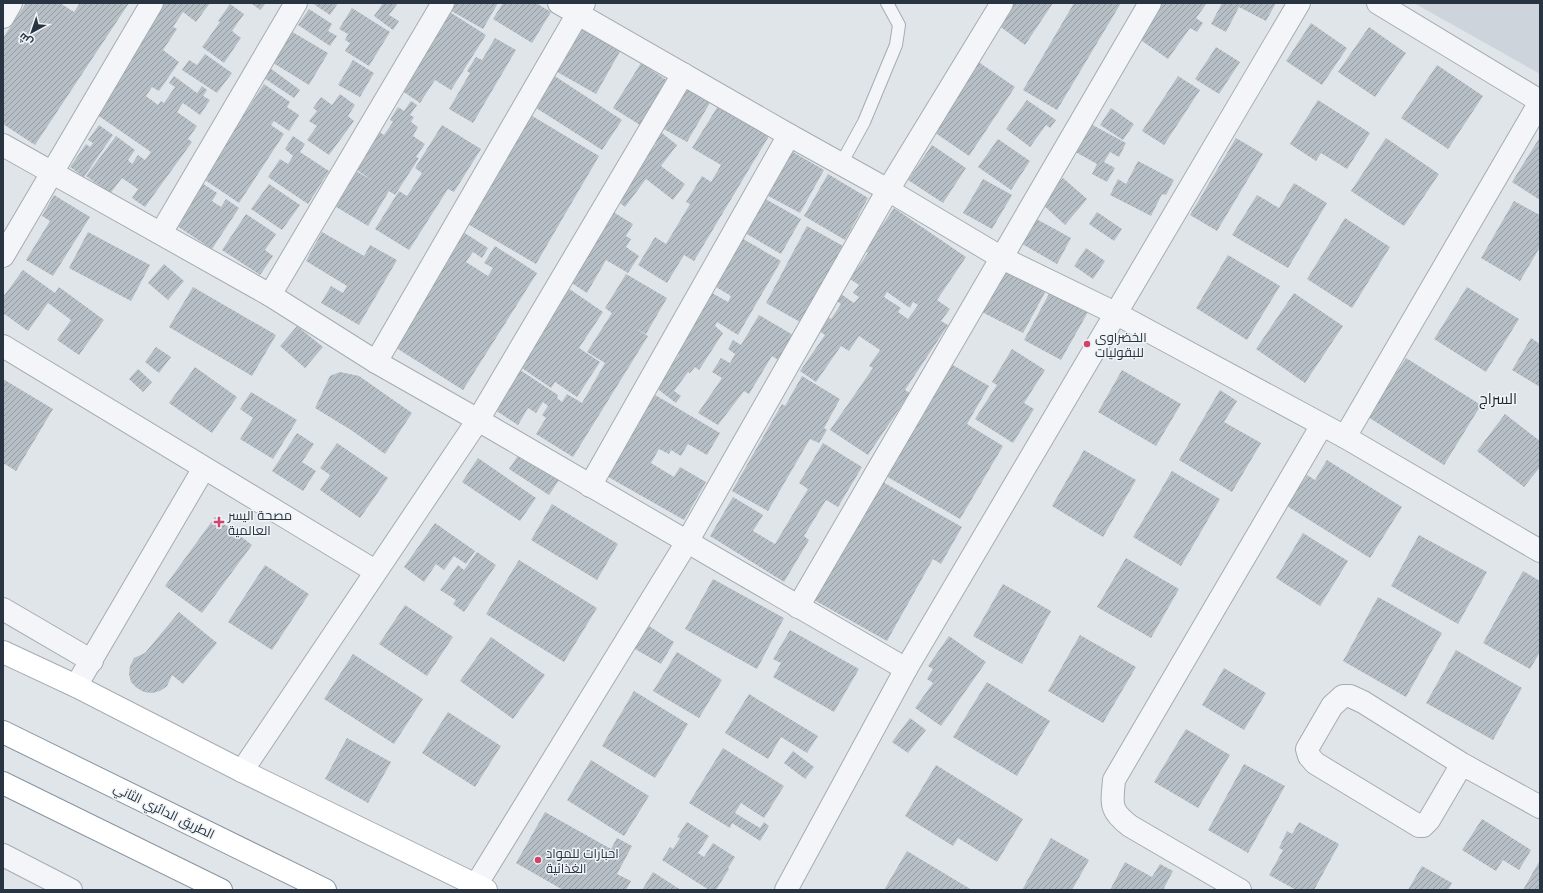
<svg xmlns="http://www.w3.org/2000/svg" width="1543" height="893" font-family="Helvetica,Cairo,sans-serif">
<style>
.built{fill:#ced4db}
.building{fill:url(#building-hatch);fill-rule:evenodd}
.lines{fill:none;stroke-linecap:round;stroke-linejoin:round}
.lane-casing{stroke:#a5acb3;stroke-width:14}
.street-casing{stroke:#a5acb3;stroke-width:24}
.secondary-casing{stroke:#a5acb3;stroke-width:24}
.highway-casing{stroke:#8794a0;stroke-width:24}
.lane{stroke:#f3f5f8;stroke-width:12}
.street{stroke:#f3f5f8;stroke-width:22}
.secondary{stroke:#fff;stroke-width:22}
.highway{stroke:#fff;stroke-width:22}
.poi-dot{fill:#d1436a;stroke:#f0f4f7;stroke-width:1.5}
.labels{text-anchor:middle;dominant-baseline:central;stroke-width:3;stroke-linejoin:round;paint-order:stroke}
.poi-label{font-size:13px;fill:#283441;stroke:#f0f4f7;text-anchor:start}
.street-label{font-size:13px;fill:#283441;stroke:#f0f4f7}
.quarter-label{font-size:15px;fill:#1b2532;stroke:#f0f4f7}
</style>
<defs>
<pattern id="building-hatch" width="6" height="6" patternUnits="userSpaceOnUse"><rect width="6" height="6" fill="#b7bfc6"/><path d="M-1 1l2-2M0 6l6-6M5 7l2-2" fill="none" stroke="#959ca2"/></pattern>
</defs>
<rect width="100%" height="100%" fill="#e0e5e9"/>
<polygon class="built" points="1414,3 1540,3 1540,74"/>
<g class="building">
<polygon points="26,3 60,3 74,12 80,3 129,3 35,145 3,124 3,38"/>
<polygon points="158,3 210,3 196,22 183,12 173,27 177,29 163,50 179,62 159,91 152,87 146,96 158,105 161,101 164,103 175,87 169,83 174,76 197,93 202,86 207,90 203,96 210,100 200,115 183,103 177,112 197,126 188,139 192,142 145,207 132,198 138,189 122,178 109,195 102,190 103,188 86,176 116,136 135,150 128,160 132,164 138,155 145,160 151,152 93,112 145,37 137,32"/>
<polygon points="251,3 266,3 260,10"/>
<polygon points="312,3 338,3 330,15"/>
<polygon points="383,3 398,3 389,15 399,21 393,30 374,16"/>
<polygon points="449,3 498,3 483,29 446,8"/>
<polygon points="503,3 536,3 551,12 532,43 493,19"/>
<polygon points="1012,3 1053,3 1025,45 998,25"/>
<polygon points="1074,3 1121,3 1057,110 1023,90"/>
<polygon points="1154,3 1207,3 1196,18 1203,23 1197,32 1190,28 1168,59 1132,34"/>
<polygon points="1222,3 1276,3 1266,21 1239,7 1226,32 1211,24"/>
<polygon points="230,4 244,14 232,31 241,38 224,63 202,47 220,22 218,21"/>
<polygon points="352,8 390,32 369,66 345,51 350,43 345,40 348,34 339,29"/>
<polygon points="309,9 332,24 328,31 337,36 330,46 298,25"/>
<polygon points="445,9 486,35 451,90 435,80 420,103 401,90"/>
<polygon points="579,21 623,46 596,94 552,69"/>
<polygon points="1311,23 1347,48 1322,85 1286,61"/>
<polygon points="1369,27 1406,53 1375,97 1338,72"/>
<polygon points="289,30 328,53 309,85 270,61"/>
<polygon points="495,38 516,50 473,123 449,109 470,73 467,71 476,57 482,60"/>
<polygon points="1216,47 1240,62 1219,94 1195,79"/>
<polygon points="205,54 232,73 217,93 182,70 189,60 197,65"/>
<polygon points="353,60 374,73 360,97 338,85"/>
<polygon points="977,61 1015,87 969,156 931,130"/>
<polygon points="641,63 668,81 640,125 613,108"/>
<polygon points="1437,65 1483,96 1448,149 1401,118"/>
<polygon points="270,68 300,90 294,98 264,78"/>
<polygon points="550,73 622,120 602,150 530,104"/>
<polygon points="1178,76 1200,90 1164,145 1142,131"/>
<polygon points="264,84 290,102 287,107 299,115 289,131 274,121 271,125 284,134 239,203 202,178"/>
<polygon points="684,86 711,101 687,142 660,127"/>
<polygon points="340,94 355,105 348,116 354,121 329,155 307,140 317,126 309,121 317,111 313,108 321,97 332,105"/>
<polygon points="1027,100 1056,120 1050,128 1046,125 1030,147 1006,129"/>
<polygon points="1318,100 1370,133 1347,169 1321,153 1316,161 1290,144"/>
<polygon points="411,101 417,105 410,115 414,117 411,122 418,127 413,136 425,144 416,157 419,158 395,195 389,191 368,226 328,202 348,166 373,181 354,168 378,131 384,135 393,122 390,120 398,107 404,111"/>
<polygon points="718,106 769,136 694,261 684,255 667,283 638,265 655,237 666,244 690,204 686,202 702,176 711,182 721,165 692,148"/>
<polygon points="1111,108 1134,124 1123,140 1100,125"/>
<polygon points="524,111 599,156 536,264 461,220"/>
<polygon points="1087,122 1126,143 1119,157 1110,152 1104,162 1115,168 1107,182 1092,174 1097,164 1072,150"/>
<polygon points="99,125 113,135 84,177 70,167 86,144 90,147 93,143 88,140"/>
<polygon points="442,125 481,149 454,192 448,189 409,250 375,229 399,191 407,196 422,173 415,168"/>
<polygon points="657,129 677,145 661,166 685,184 673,200 646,179 625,207 615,199 656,144 649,140"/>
<polygon points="293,136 305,144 300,152 329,171 308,204 268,177 280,159 288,164 293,156 285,149"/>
<polygon points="1540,137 1540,200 1512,182"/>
<polygon points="1236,138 1263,154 1217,231 1190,215"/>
<polygon points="1386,138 1439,174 1404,226 1351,191"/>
<polygon points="998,139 1030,161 1011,190 978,167"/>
<polygon points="932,145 966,168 943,203 908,180"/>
<polygon points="786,148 824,170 800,213 761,192"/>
<polygon points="1138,161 1174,180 1166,195 1162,194 1151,216 1110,195 1118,179 1126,184"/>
<polygon points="828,174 868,198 845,240 804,216"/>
<polygon points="1063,178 1087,199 1065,225 1041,203"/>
<polygon points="983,179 1012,195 992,229 963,213"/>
<polygon points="199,181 217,193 212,201 221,207 226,199 239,208 212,249 177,226 186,212 181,209"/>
<polygon points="1294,183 1327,203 1288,268 1232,235 1257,195 1279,208"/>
<polygon points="269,184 300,205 282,230 251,209"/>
<polygon points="54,195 90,217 53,276 26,260 50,221 42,216"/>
<polygon points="760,196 801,219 781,254 740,230"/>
<polygon points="1514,201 1540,215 1540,247 1520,281 1481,258"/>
<polygon points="605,207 633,224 626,236 631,239 626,247 639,256 628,273 606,260 587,293 567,280"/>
<path d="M 894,208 L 966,257 L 937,300 L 950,309 L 941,321 L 948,325 L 905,390 L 910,393 L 868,455 L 830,430 L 873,368 L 869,366 L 880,350 L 859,336 L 849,351 L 841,346 L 816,382 L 800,371 L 825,335 L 819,331 L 828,317 L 831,319 L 841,304 L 834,299 L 838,292 L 854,303 L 859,297 L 853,293 L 859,285 L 850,279 L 868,253 L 865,251 ZM 887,292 L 910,308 L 913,302 L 918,305 L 908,319 L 898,312 L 901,308 L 884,297 Z"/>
<polygon points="1097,212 1122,229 1114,241 1089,224"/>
<polygon points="246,214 276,234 265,250 273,256 260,275 222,250"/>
<polygon points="1031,216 1071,238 1057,264 1017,241"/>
<polygon points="1345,218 1390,247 1352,308 1307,279"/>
<polygon points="807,226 843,246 802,323 766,303"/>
<polygon points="457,228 488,248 482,258 473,252 466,262 488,276 493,268 484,263 495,246 537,273 463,390 390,344"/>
<polygon points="88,232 150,265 131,301 69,268"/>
<polygon points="322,232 364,256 370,245 397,260 359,325 321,303 331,286 343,293 347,286 306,261"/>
<polygon points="738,236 781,261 738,335 717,322 715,326 723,333 699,370 695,367 690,373 688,372 674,391 681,396 676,403 655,387 679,355 675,352 712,293 728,302 731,296 711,284"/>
<polygon points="1086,248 1105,261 1093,279 1074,266"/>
<polygon points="1228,255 1280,286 1247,340 1196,308"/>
<polygon points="164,264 184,281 168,300 148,283"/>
<polygon points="1007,265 1048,287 1023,333 982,312"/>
<polygon points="23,270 55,293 59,287 104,320 79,355 57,340 71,320 48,303 28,331 3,313 3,297"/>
<polygon points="626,274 667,298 646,334 635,328 648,336 573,457 536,434 546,418 542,415 548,406 543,402 536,413 528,408 518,425 495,410 520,370 558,395 557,398 562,402 567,394 582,403 605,363 587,352 612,313 605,308"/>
<polygon points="193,287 276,335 252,376 169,327"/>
<polygon points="1467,287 1519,319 1486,372 1434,339"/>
<polygon points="568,288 603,312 579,348 600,362 577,397 555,382 551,388 516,364"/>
<polygon points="1050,292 1088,312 1061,360 1024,340"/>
<polygon points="1294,293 1343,326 1305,383 1256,349"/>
<polygon points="759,315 793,335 778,360 772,356 749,394 744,391 718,425 698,413 722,378 712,372 721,358 730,363 735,354 728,349 733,340 741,345"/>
<polygon points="297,326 323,347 305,368 280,346"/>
<polygon points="1531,338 1540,344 1540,387 1512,370"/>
<polygon points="156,347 171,357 159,373 145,362"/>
<polygon points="1012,349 1045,370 1024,403 1034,409 1013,443 975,419 997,385 992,382"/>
<polygon points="1406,358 1481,405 1444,465 1368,417"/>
<polygon points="951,364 989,386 967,424 1003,446 960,519 879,472"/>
<polygon points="195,367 237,397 212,433 169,403"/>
<polygon points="138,369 152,382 143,392 129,379"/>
<polygon points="1122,370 1181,404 1156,446 1098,412"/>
<polygon points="340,372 359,376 412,413 385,454 351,430 315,408 330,376"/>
<polygon points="802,376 840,399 824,428 827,430 819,443 810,439 768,511 732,491 782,404 785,406"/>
<polygon points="3,379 53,409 16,471 3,463"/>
<polygon points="1220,390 1237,401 1224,422 1261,443 1232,492 1179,460"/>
<polygon points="251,392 297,420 273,459 240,439 253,418 240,409"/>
<polygon points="650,392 720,433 707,455 688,444 681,456 671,450 669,454 659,449 651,463 674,477 680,467 706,482 684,520 603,474"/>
<polygon points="1505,414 1540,441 1540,467 1524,487 1477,451"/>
<polygon points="297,433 314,444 302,462 316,471 303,491 272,471"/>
<polygon points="337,443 388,478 360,518 320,490 330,475 320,468"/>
<polygon points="823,443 862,467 838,507 826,500 804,536 809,540 784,582 710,536 733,497 763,515 753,531 775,544 808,489 799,483"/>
<polygon points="1084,450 1136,480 1103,537 1052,506"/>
<polygon points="519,454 559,480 549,495 509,469"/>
<polygon points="478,458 536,498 520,521 462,482"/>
<polygon points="1327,460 1402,507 1370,558 1287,506 1307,475 1315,480"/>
<polygon points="1172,471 1220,499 1181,566 1133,537"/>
<polygon points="881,481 962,527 941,564 933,559 887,641 814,600"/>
<polygon points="552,504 618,544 597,580 531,540"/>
<polygon points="215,517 252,545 202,613 165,586"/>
<polygon points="435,523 475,551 466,564 454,556 444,570 436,564 424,582 404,567"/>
<polygon points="1303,533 1348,561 1320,606 1276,578"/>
<polygon points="1419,535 1487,572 1458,624 1391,586"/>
<polygon points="477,552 496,565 464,612 453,604 456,600 440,590 458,565 464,570"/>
<polygon points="1126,558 1179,589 1151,638 1097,607"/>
<polygon points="519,560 597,608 564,662 486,614"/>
<polygon points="265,565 309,594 272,650 228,622"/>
<polygon points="1523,571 1540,581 1540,652 1530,669 1483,643"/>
<polygon points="713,579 784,618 757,669 685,629"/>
<polygon points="1003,584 1051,611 1022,664 973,636"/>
<polygon points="1378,597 1442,633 1406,697 1343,661"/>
<polygon points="405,605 453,637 427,676 379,644"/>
<polygon points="179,612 217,643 183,684 172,675 167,686 160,691 152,693 144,692 137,688 131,682 129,674 130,666 134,658 145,653"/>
<polygon points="649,626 674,642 661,664 635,649"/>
<polygon points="790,630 859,669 834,712 773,677 781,663 773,659"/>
<polygon points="1080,635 1136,667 1103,723 1048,691"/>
<polygon points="949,636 986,662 941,726 915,708 933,683 927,679 933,669 928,666"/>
<polygon points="491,637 545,675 513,719 460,681"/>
<polygon points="1456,650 1522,688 1493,740 1426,703"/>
<polygon points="677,652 722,680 699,718 653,691"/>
<polygon points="353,654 423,699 394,744 324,699"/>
<polygon points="1224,668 1266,693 1244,730 1202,705"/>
<polygon points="987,682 1050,721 1017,776 953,737"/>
<polygon points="634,691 688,724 655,778 602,746"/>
<polygon points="749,694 818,736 807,753 781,737 768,759 725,733"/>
<polygon points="448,712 501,746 475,787 422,753"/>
<polygon points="910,718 926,730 908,753 892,742"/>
<polygon points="1186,729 1230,755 1198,808 1154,782"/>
<polygon points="347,738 391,762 368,803 325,779"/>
<polygon points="723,748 784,786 764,818 741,803 735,813 760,828 764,822 769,826 760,841 732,823 730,828 689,803"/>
<polygon points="793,751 814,767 805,779 784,763"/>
<polygon points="591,760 649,796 624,836 567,800"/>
<polygon points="1244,764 1285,786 1248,853 1208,830"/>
<polygon points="936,765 1023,819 997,862 958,838 953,846 905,816"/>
<polygon points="545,812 611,849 617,838 632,846 617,874 631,881 626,890 563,890 516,863"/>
<polygon points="1482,819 1531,850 1519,870 1503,860 1496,871 1462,850"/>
<polygon points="687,822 709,836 698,853 704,857 713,843 735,857 728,868 729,869 716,890 709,890 662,860 670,847 673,849 680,838 677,837"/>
<polygon points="1299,822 1339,844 1314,890 1296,890 1269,875 1283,850 1279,848 1287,831 1292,834"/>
<polygon points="1051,838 1089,860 1072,890 1022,890"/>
<polygon points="907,851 972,890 884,890"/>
<polygon points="1540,860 1540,890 1523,890"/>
<polygon points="1125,862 1152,877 1160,864 1173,871 1163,890 1110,890"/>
<polygon points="1422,866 1452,883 1448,890 1408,890"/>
<polygon points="653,872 681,890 642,890"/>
</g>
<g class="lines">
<g class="lane-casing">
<polyline id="lane" points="841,164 864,122 896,45 899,25 887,3"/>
</g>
<g class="street-casing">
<g id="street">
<polyline points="559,3 789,135 888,190 1002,258 1115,313 1345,437 1540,551"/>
<polyline points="1378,3 1540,101"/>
<polyline points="3,17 11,3"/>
<polyline points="3,145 270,295 376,362 478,420 906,669"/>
<polyline points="161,233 296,3"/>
<polyline points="3,256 152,3"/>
<polyline points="270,295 443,3"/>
<polyline points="3,346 375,571"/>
<polyline points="376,362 584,3"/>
<polyline points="1345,437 1540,102"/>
<polyline points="590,486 789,135"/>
<polyline points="798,607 1150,3"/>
<polyline points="3,609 92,661"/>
<polyline points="76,686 204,468"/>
<polyline points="1462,764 1429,820 1423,826 1419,826 1315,763 1309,756 1307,749 1332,706 1343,696 1350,696 1363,702 1462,764 1540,807"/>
<polyline points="242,771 478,420 683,74"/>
<polyline points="3,855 71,890"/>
<polyline points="476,885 687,542 888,190 1002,3"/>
<polyline points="786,890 906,669 1299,3"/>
<path d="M 1240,890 L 1130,826 C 1109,810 1112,804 1114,780 L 1322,425"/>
</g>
</g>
<g class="secondary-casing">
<polyline id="secondary" points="3,652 76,686 242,771 486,890"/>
</g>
<g class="highway-casing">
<g id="highway">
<polyline points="3,732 325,890"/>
<polyline points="3,783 221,890"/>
</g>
</g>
<use href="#lane" class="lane"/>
<use href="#street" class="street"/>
<use href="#secondary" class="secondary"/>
<use href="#highway" class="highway"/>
</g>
<g class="poi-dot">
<circle cx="1087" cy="344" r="4"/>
<path d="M217 516h4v4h4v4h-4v4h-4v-4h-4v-4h4z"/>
<circle cx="538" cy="860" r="4"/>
</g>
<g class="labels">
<g class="poi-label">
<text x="1095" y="337">الخضراوى<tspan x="1095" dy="15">للبقوليات</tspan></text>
<text x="228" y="515">مصحة اليسر<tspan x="228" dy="15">العالمية</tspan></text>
<text x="546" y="853">احبارات للمواد<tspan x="546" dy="15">الغذائية</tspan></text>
</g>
<g class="street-label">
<text transform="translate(164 811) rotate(26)">الطريق الدائري الثاني</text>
</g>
<g class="quarter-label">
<text x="1498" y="398">السراج</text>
</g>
</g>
<rect width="1543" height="893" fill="none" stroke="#283441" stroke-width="8"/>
<g transform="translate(32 32) rotate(220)" stroke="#f0f4f7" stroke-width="3" paint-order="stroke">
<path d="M0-3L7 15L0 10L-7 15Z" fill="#283441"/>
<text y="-6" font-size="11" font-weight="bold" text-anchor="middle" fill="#283441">ش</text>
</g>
</svg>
